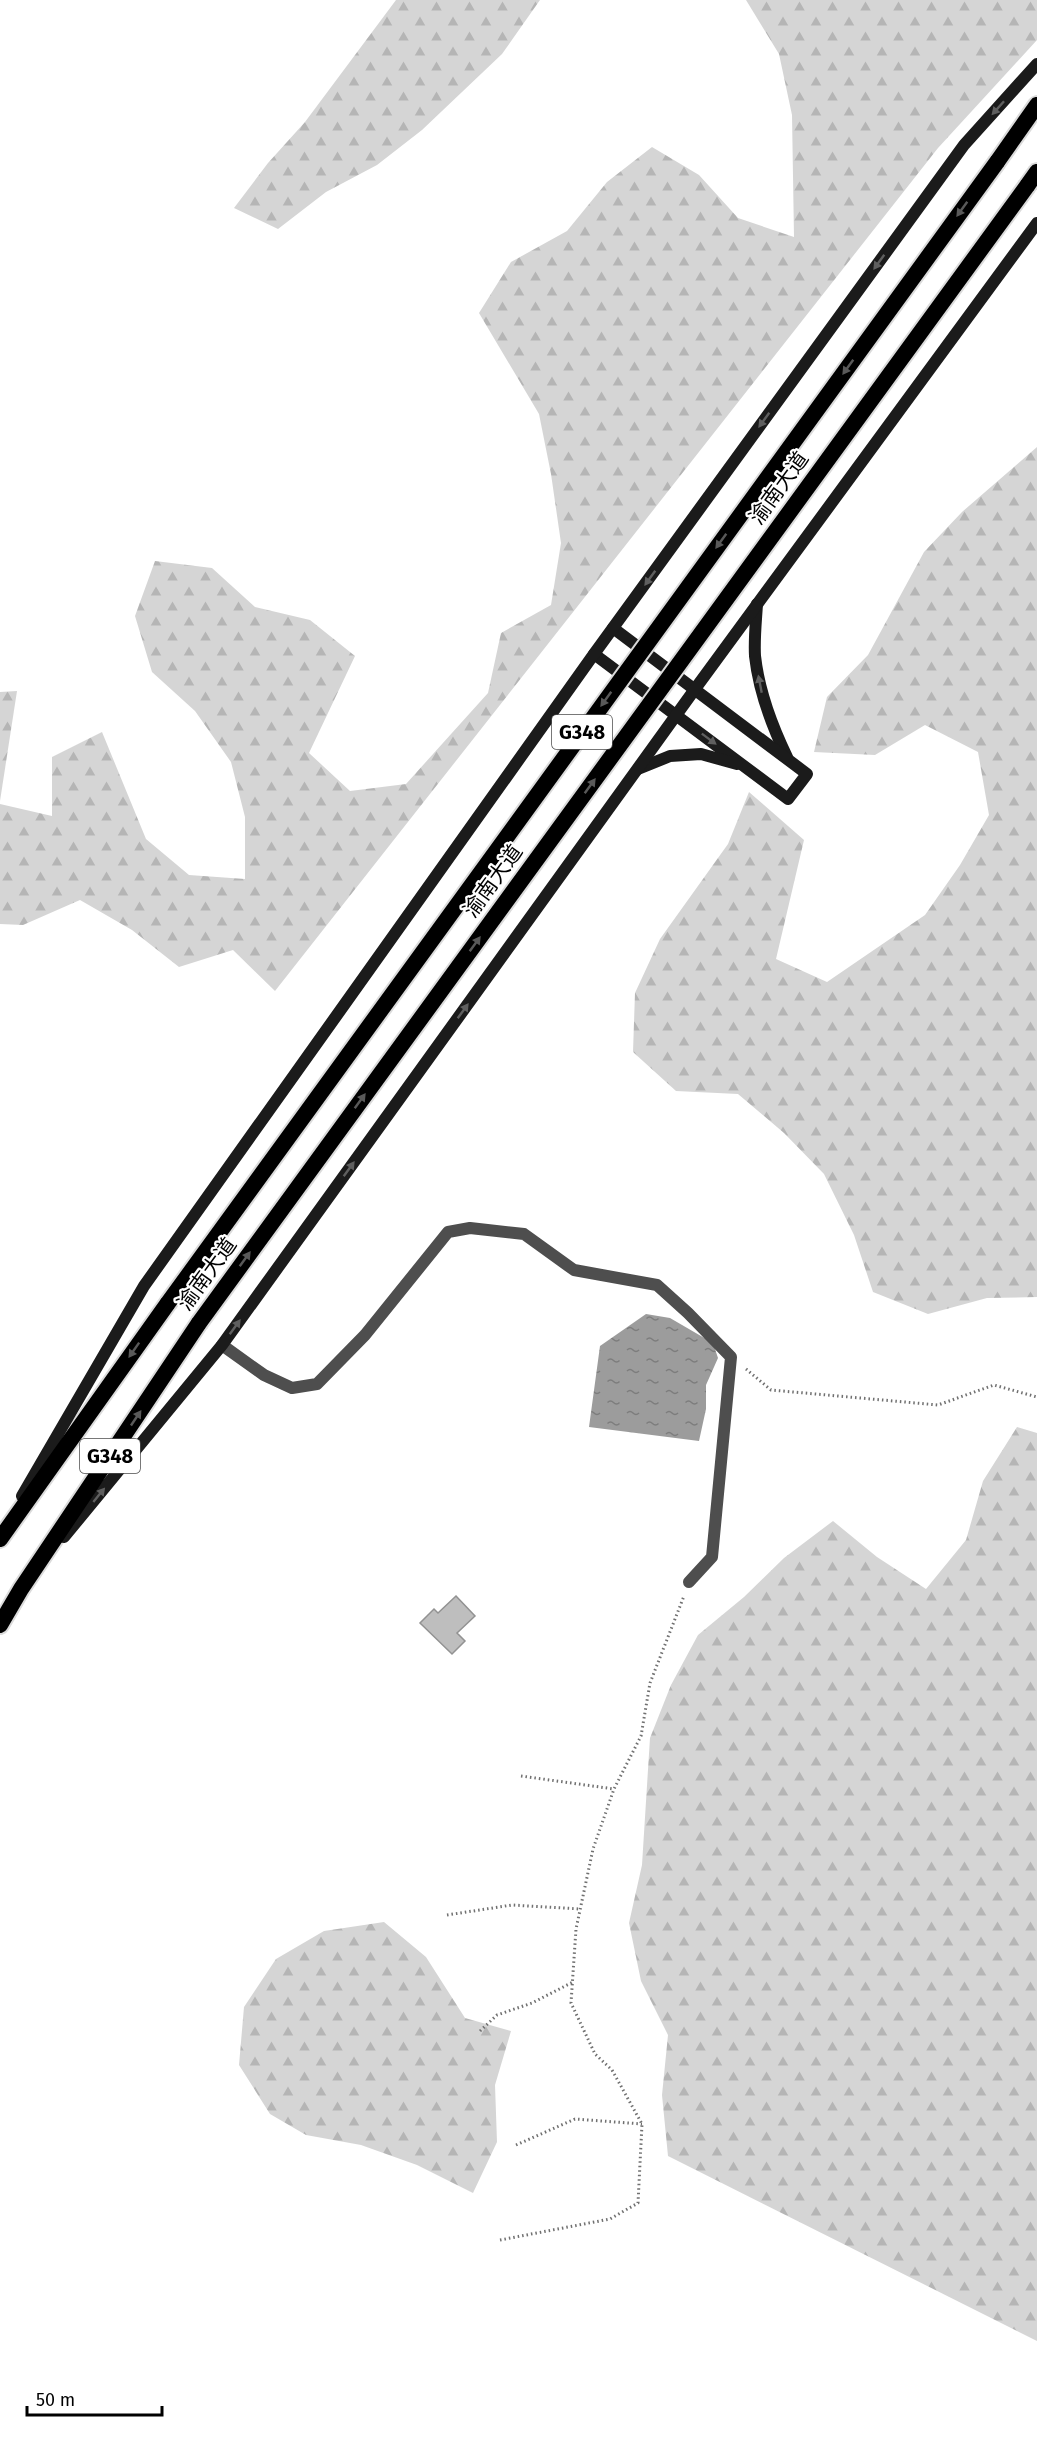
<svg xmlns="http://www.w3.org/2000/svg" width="1037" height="2442" font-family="'Fira Sans','Noto Sans SC',sans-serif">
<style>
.forest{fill:url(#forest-firs)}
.water{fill:url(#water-ripples)}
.building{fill:#bebebe;stroke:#929292;stroke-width:1.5}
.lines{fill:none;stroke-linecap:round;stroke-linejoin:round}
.trunk-casing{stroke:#dbdbdb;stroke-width:20}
.path{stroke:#707070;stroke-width:3;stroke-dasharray:1.5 3;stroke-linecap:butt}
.minor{stroke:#4e4e4e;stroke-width:12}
.secondary{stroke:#1b1b1b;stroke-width:12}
.trunk{stroke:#000;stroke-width:16}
.trunk-bridge-casing{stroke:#dbdbdb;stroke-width:20;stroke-linecap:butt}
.trunk-bridge{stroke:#000;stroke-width:16}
.oneway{fill:#5f5f5f}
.oneway2{fill:#595959}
.labels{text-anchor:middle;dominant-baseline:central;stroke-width:4.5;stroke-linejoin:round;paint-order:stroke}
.shield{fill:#fff;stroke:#4c4c4c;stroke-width:1.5}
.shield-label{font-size:20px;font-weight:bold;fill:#000}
.street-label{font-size:21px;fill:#000;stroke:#fff}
</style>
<defs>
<pattern id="forest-firs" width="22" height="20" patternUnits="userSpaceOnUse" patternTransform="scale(1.5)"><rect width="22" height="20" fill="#d5d5d5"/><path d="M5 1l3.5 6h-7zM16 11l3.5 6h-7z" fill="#b5b5b5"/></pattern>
<pattern id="water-ripples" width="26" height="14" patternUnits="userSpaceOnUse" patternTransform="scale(1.5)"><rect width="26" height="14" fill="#9c9c9c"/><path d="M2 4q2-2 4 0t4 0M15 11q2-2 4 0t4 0" fill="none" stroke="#7d7d7d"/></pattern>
</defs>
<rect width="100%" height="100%" fill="#fff"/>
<g class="forest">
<polygon points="396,0 540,0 502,54 422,130 377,165 326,192 278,229 234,208 268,163 305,122"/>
<polygon points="746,0 1037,0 1037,40 938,148 275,991 233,950 179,967 132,930 80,900 23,925 0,924 0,804 52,816 52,757 102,732 146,839 189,875 245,879 245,817 231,762 195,711 152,672 135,616 155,561 212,568 255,607 310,620 355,656 309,753 350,791 406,784 488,693 501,633 551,605 561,543 551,474 539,414 479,313 511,262 567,231 607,182 652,147 699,175 738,218 794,237 792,115 779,54"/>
<polygon points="1037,447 1037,1297 987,1298 928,1314 873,1292 854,1235 824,1174 784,1133 738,1094 676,1091 633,1052 635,993 660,939 728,844 749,792 804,840 776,959 827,982 925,915 960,865 989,815 978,752 925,725 875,755 814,752 827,697 868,655 924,552 962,512"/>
<polygon points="17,691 0,801 0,692"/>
<polygon points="1017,1427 1037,1433 1037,2341 668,2156 662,2095 668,2035 641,1981 629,1923 642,1865 650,1738 671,1685 698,1635 744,1597 784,1558 833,1521 877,1557 926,1589 966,1540 983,1481"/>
<polygon points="384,1922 426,1957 465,2018 511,2031 495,2085 497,2142 473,2193 417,2165 361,2145 306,2135 270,2114 239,2065 244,2007 276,1959 324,1931"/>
</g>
<polygon class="water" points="646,1314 670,1318 713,1343 718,1358 706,1385 706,1409 699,1441 589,1427 600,1346"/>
<polygon class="building" points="456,1596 475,1616 457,1633 465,1641 452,1654 420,1623 434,1609 438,1613"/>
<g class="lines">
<g class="trunk-casing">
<g id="trunk">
<polyline points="997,162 1037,105"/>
<polyline points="1027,186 1037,172"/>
<polyline points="0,1539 168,1303"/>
<polyline points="0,1625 21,1589 199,1323"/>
</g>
</g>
<g class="path">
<polyline points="746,1369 771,1390 938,1405 994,1385 1037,1397"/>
<polyline points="521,1776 614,1789"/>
<polyline points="447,1915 512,1905 580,1909"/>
<polyline points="480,2031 497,2015 532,2003 573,1982"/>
<polyline points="516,2145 575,2119 642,2124"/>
<polyline points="500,2240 610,2219 638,2203 642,2124 612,2070 595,2054 571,2003 576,1929 593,1849 614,1789 641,1736 650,1683 684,1596"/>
</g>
<polyline class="minor" points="222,1345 264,1375 292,1388 317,1384 365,1335 448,1232 470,1228 524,1234 574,1270 657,1285 688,1313 731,1357 712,1557 689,1582"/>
<g class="secondary">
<path d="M 757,604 C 756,621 754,639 755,656 C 759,692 771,724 787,757"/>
<polyline points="594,654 788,799 807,774 613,628"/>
<polyline points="638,769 670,756 701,754 737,764"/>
<polyline points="22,1496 144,1286 594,654 964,145 1037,64"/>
<polyline points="64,1537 222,1345 695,689 1037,223"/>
</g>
<use href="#trunk" class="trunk"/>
<g class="trunk-bridge-casing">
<g id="trunk-bridge">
<polyline points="168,1303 997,162"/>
<polyline points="199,1323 1027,186"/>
</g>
</g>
<use href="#trunk-bridge" class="trunk-bridge"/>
</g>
<defs><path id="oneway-solid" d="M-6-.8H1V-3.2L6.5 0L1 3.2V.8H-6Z" transform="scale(1.5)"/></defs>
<g class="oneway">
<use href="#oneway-solid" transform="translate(998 108) rotate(132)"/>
<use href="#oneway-solid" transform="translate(879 262) rotate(126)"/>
<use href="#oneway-solid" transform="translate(764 420) rotate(126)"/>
<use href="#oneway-solid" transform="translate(650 578) rotate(126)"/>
<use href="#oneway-solid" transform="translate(760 684) rotate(-101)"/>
<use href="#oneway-solid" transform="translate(709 739) rotate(37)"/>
<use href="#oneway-solid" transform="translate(463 1011) rotate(-54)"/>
<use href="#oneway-solid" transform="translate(349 1169) rotate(-54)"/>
<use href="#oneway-solid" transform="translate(235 1327) rotate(-54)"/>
<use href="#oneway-solid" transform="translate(99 1495) rotate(-51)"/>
</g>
<g class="oneway2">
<use href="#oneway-solid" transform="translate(962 209) rotate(126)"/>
<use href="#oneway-solid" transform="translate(848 367) rotate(126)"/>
<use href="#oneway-solid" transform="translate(721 541) rotate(126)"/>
<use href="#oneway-solid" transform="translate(606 699) rotate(126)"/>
<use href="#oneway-solid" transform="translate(590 786) rotate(-54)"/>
<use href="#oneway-solid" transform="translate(475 944) rotate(-54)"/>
<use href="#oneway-solid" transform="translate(360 1101) rotate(-54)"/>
<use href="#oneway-solid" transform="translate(245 1259) rotate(-54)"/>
<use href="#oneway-solid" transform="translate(134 1350) rotate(125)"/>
<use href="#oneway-solid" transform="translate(136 1418) rotate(-56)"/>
</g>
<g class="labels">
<g class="shield">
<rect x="552" y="715" width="60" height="34" rx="4.5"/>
<rect x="80" y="1439" width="60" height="34" rx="4.5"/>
</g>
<g class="shield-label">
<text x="582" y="732">G348</text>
<text x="110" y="1456">G348</text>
</g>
<g class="street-label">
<text transform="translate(779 488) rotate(-54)">渝南大道</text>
<text transform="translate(493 881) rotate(-54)">渝南大道</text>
<text transform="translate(207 1274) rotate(-54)">渝南大道</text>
</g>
</g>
<path d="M27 2406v9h135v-9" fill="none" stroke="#000000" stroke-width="3"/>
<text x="36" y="2406" font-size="18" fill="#000000" stroke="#ffffff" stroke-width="4.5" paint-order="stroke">50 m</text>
</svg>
